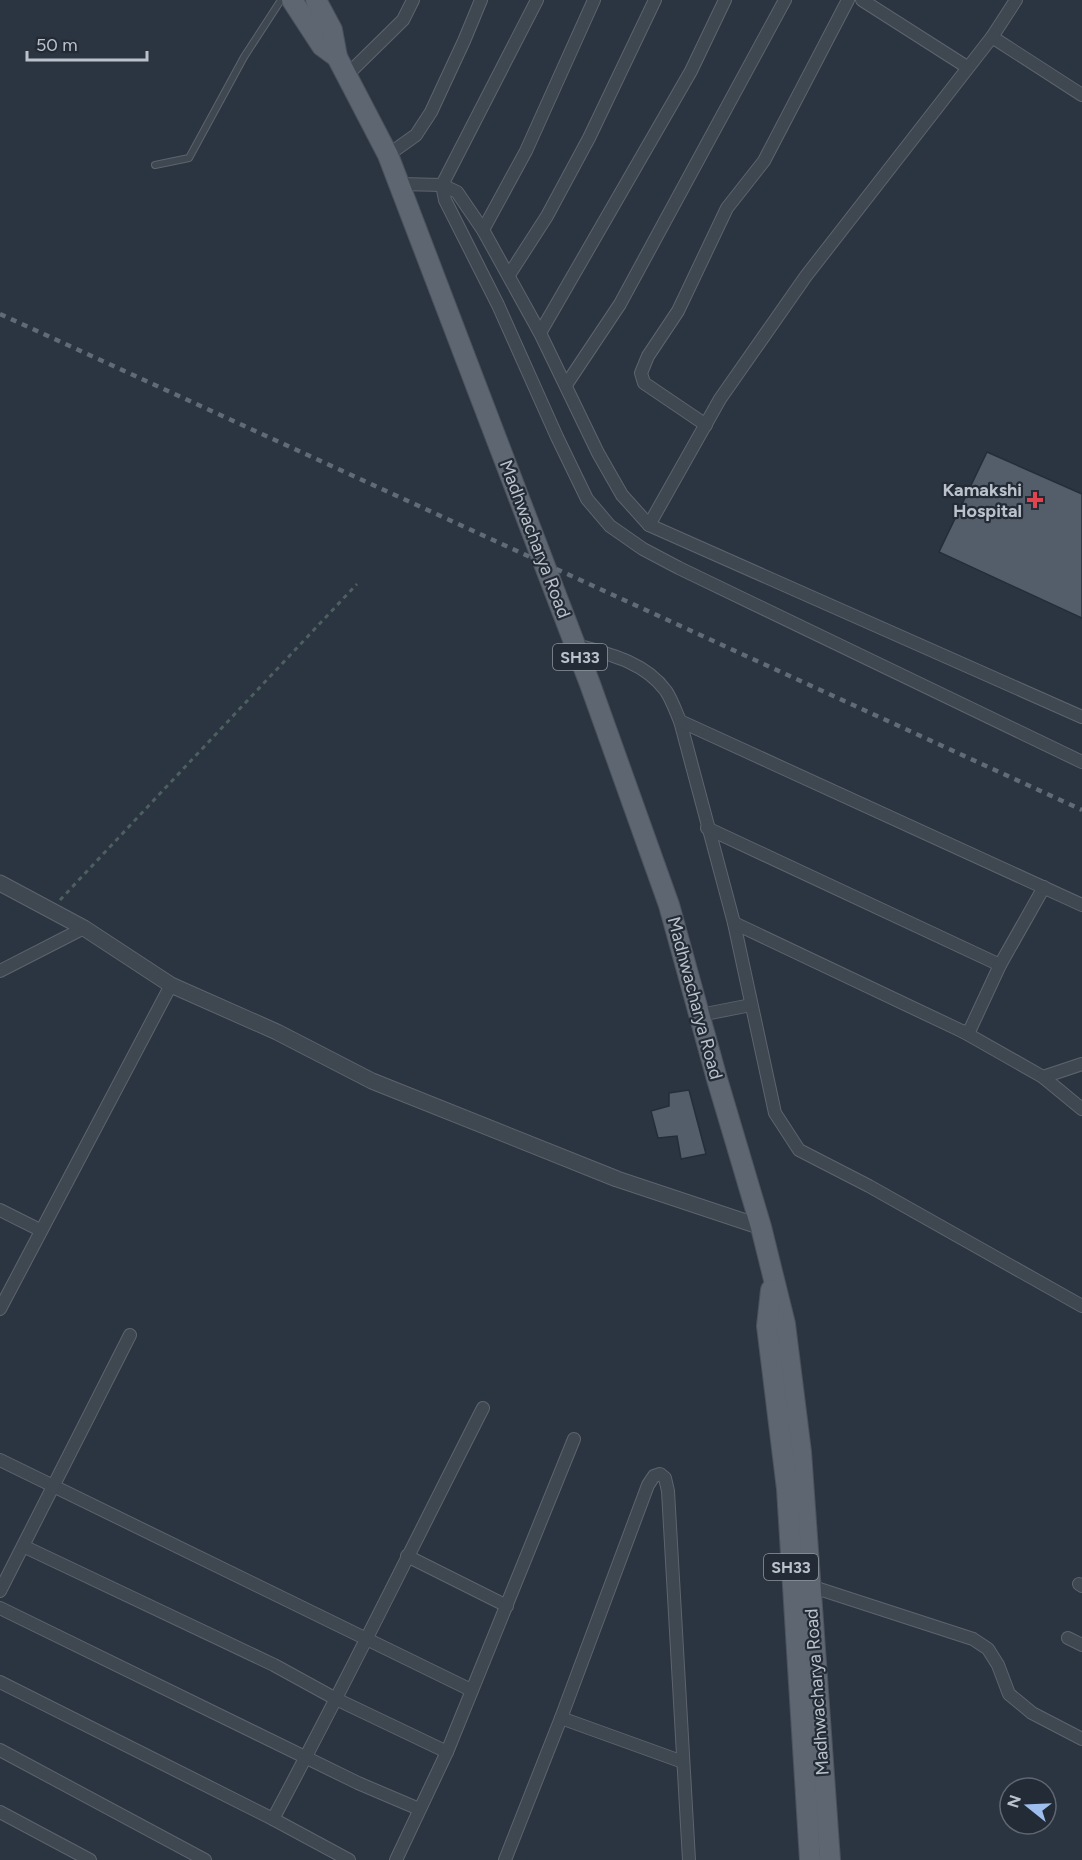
<svg xmlns="http://www.w3.org/2000/svg" width="1082" height="1860" font-family="Figtree,sans-serif">
<style>
.building{fill:#545e6b;stroke:#252d38;stroke-width:1.5}
.lines{fill:none;stroke-linecap:round;stroke-linejoin:round}
.service-casing{stroke:#5d646e;stroke-width:8}
.minor-casing{stroke:#5d646e;stroke-width:14}
.tertiary-casing{stroke:#5d646e;stroke-width:17}
.primary-casing{stroke:#4b525d;stroke-width:22}
.path{stroke:#4d5f61;stroke-width:3;stroke-dasharray:4.5 4.5;stroke-linecap:butt}
.service{stroke:#3f4751;stroke-width:6}
.minor{stroke:#3f4751;stroke-width:12}
.tertiary{stroke:#3f4751;stroke-width:15}
.primary{stroke:#5d6671;stroke-width:20}
.rail{stroke:#616b77;stroke-width:4.5;stroke-dasharray:6 6;stroke-linecap:butt}
.health-dot{fill:#e0444e;stroke:#232b36;stroke-width:2}
.labels{text-anchor:middle;dominant-baseline:central;stroke-width:4.5;stroke-linejoin:round;paint-order:stroke}
.shield{fill:#232b36;stroke:#8e959e;stroke-width:1.5}
.shield-label{font-size:16px;font-weight:bold;fill:#bcc2cb}
.poi-label{font-size:18px;font-weight:bold;fill:#bcc2cb;stroke:#232b36;text-anchor:end}
.street-label{font-size:18px;fill:#bcc2cb;stroke:#232b36}
</style>
<rect width="100%" height="100%" fill="#2b3541"/>
<g class="building">
<polygon points="987,452 1082,494 1082,618 939,552"/>
<polygon points="689,1090 706,1154 681,1159 677,1136 658,1138 651,1111 669,1106 669,1093"/>
</g>
<g class="lines">
<g class="service-casing">
<polyline id="service" points="155,165 189,158 244,57 281,0"/>
</g>
<g class="minor-casing">
<g id="minor">
<polyline points="537,0 442,185 445,200 498,305 557,437 587,499 610,526 643,549 679,568 1082,762"/>
<polyline points="862,0 967,67"/>
<polyline points="992,37 1082,95"/>
<polyline points="347,75 403,20 413,0"/>
<polyline points="388,155 416,135 431,112 464,41 481,0"/>
<polyline points="400,184 442,185 457,192 483,230 540,333 598,453 622,495 649,525 1082,717"/>
<polyline points="483,230 526,151 594,0"/>
<polyline points="509,275 547,216 589,138 655,0"/>
<polyline points="540,333 691,71 725,0"/>
<polyline points="566,385 620,304 785,0"/>
<polyline points="706,425 644,383 641,373 648,356 678,311 727,208 764,161 848,0"/>
<polyline points="649,525 720,399 806,276 992,37 1016,0"/>
<path d="M 576,645 C 609,654 645,662 666,691 C 672,700 676,712 680,721 L 734,923 L 775,1113 L 799,1150 L 869,1186 L 1082,1306"/>
<polyline points="680,721 1082,905"/>
<polyline points="707,828 1000,965"/>
<polyline points="734,923 968,1034 1000,965 1044,887"/>
<polyline points="0,971 84,928"/>
<polyline points="700,1015 751,1005"/>
<polyline points="962,1031 1043,1077 1082,1109"/>
<polyline points="1043,1077 1082,1064"/>
<polyline points="0,1210 40,1230"/>
<polyline points="0,1309 171,985"/>
<polyline points="0,1460 471,1690"/>
<polyline points="23,1546 274,1665 336,1699 447,1752"/>
<polyline points="407,1556 507,1606"/>
<polyline points="1079,1584 1082,1586"/>
<polyline points="810,1586 973,1639 988,1649 998,1665 1009,1694 1032,1713 1082,1739"/>
<polyline points="0,1591 130,1335"/>
<polyline points="0,1608 358,1783 419,1809"/>
<polyline points="1068,1638 1082,1645"/>
<polyline points="0,1682 273,1819 349,1860"/>
<polyline points="561,1718 683,1762"/>
<polyline points="0,1750 205,1860"/>
<polyline points="0,1812 90,1860"/>
<path d="M 273,1819 C 346,1683 413,1545 483,1408"/>
<polyline points="396,1860 447,1752 574,1439"/>
<polyline points="505,1860 561,1718 648,1485 654,1476 660,1474 665,1478 668,1491 689,1860"/>
</g>
</g>
<g class="tertiary-casing">
<polyline id="tertiary" points="0,883 84,928 171,985 277,1032 372,1081 617,1179 761,1227"/>
</g>
<g class="primary-casing">
<g id="primary">
<polyline points="292,0 322,46 337,57"/>
<polyline points="316,0 332,30 337,57 388,155 590,684 669,905 717,1079 761,1227 785,1324 801,1452 830,1860"/>
<polyline points="771,1290 767,1326 787,1489 810,1860"/>
</g>
</g>
<polyline class="path" points="60,900 357,584"/>
<use href="#service" class="service"/>
<use href="#minor" class="minor"/>
<use href="#tertiary" class="tertiary"/>
<use href="#primary" class="primary"/>
<polyline class="rail" points="0,314 1082,810"/>
</g>
<path class="health-dot" d="M1032 491h6v6h6v6h-6v6h-6v-6h-6v-6h6z"/>
<g class="labels">
<g class="shield">
<rect x="553" y="644" width="54" height="26" rx="4.5"/>
<rect x="764" y="1554" width="54" height="26" rx="4.5"/>
</g>
<g class="shield-label">
<text x="580" y="657">SH33</text>
<text x="791" y="1567">SH33</text>
</g>
<g class="poi-label">
<text x="1022" y="490">Kamakshi<tspan x="1022" dy="21">Hospital</tspan></text>
</g>
<g class="street-label">
<text transform="translate(535 539) rotate(69)">Madhwacharya Road</text>
<text transform="translate(695 998) rotate(75)">Madhwacharya Road</text>
<text transform="translate(817 1692) rotate(-94)">Madhwacharya Road</text>
</g>
</g>
<g transform="translate(1028 1806) rotate(288)"><circle r="28" fill="#232b36" stroke="#606772" stroke-width="1.5"/>
<path d="M0-4.5L10 22L0 15L-10 22Z" fill="#9ebeee"/>
<text y="-9" font-size="16" font-weight="bold" text-anchor="middle" fill="#bcc2cb">N</text>
</g>
<path d="M27 51v9h120v-9" fill="none" stroke="#bcc2cb" stroke-width="3"/>
<text x="36" y="51" font-size="18" fill="#bcc2cb" stroke="#232b36" stroke-width="4.5" paint-order="stroke">50 m</text>
</svg>
